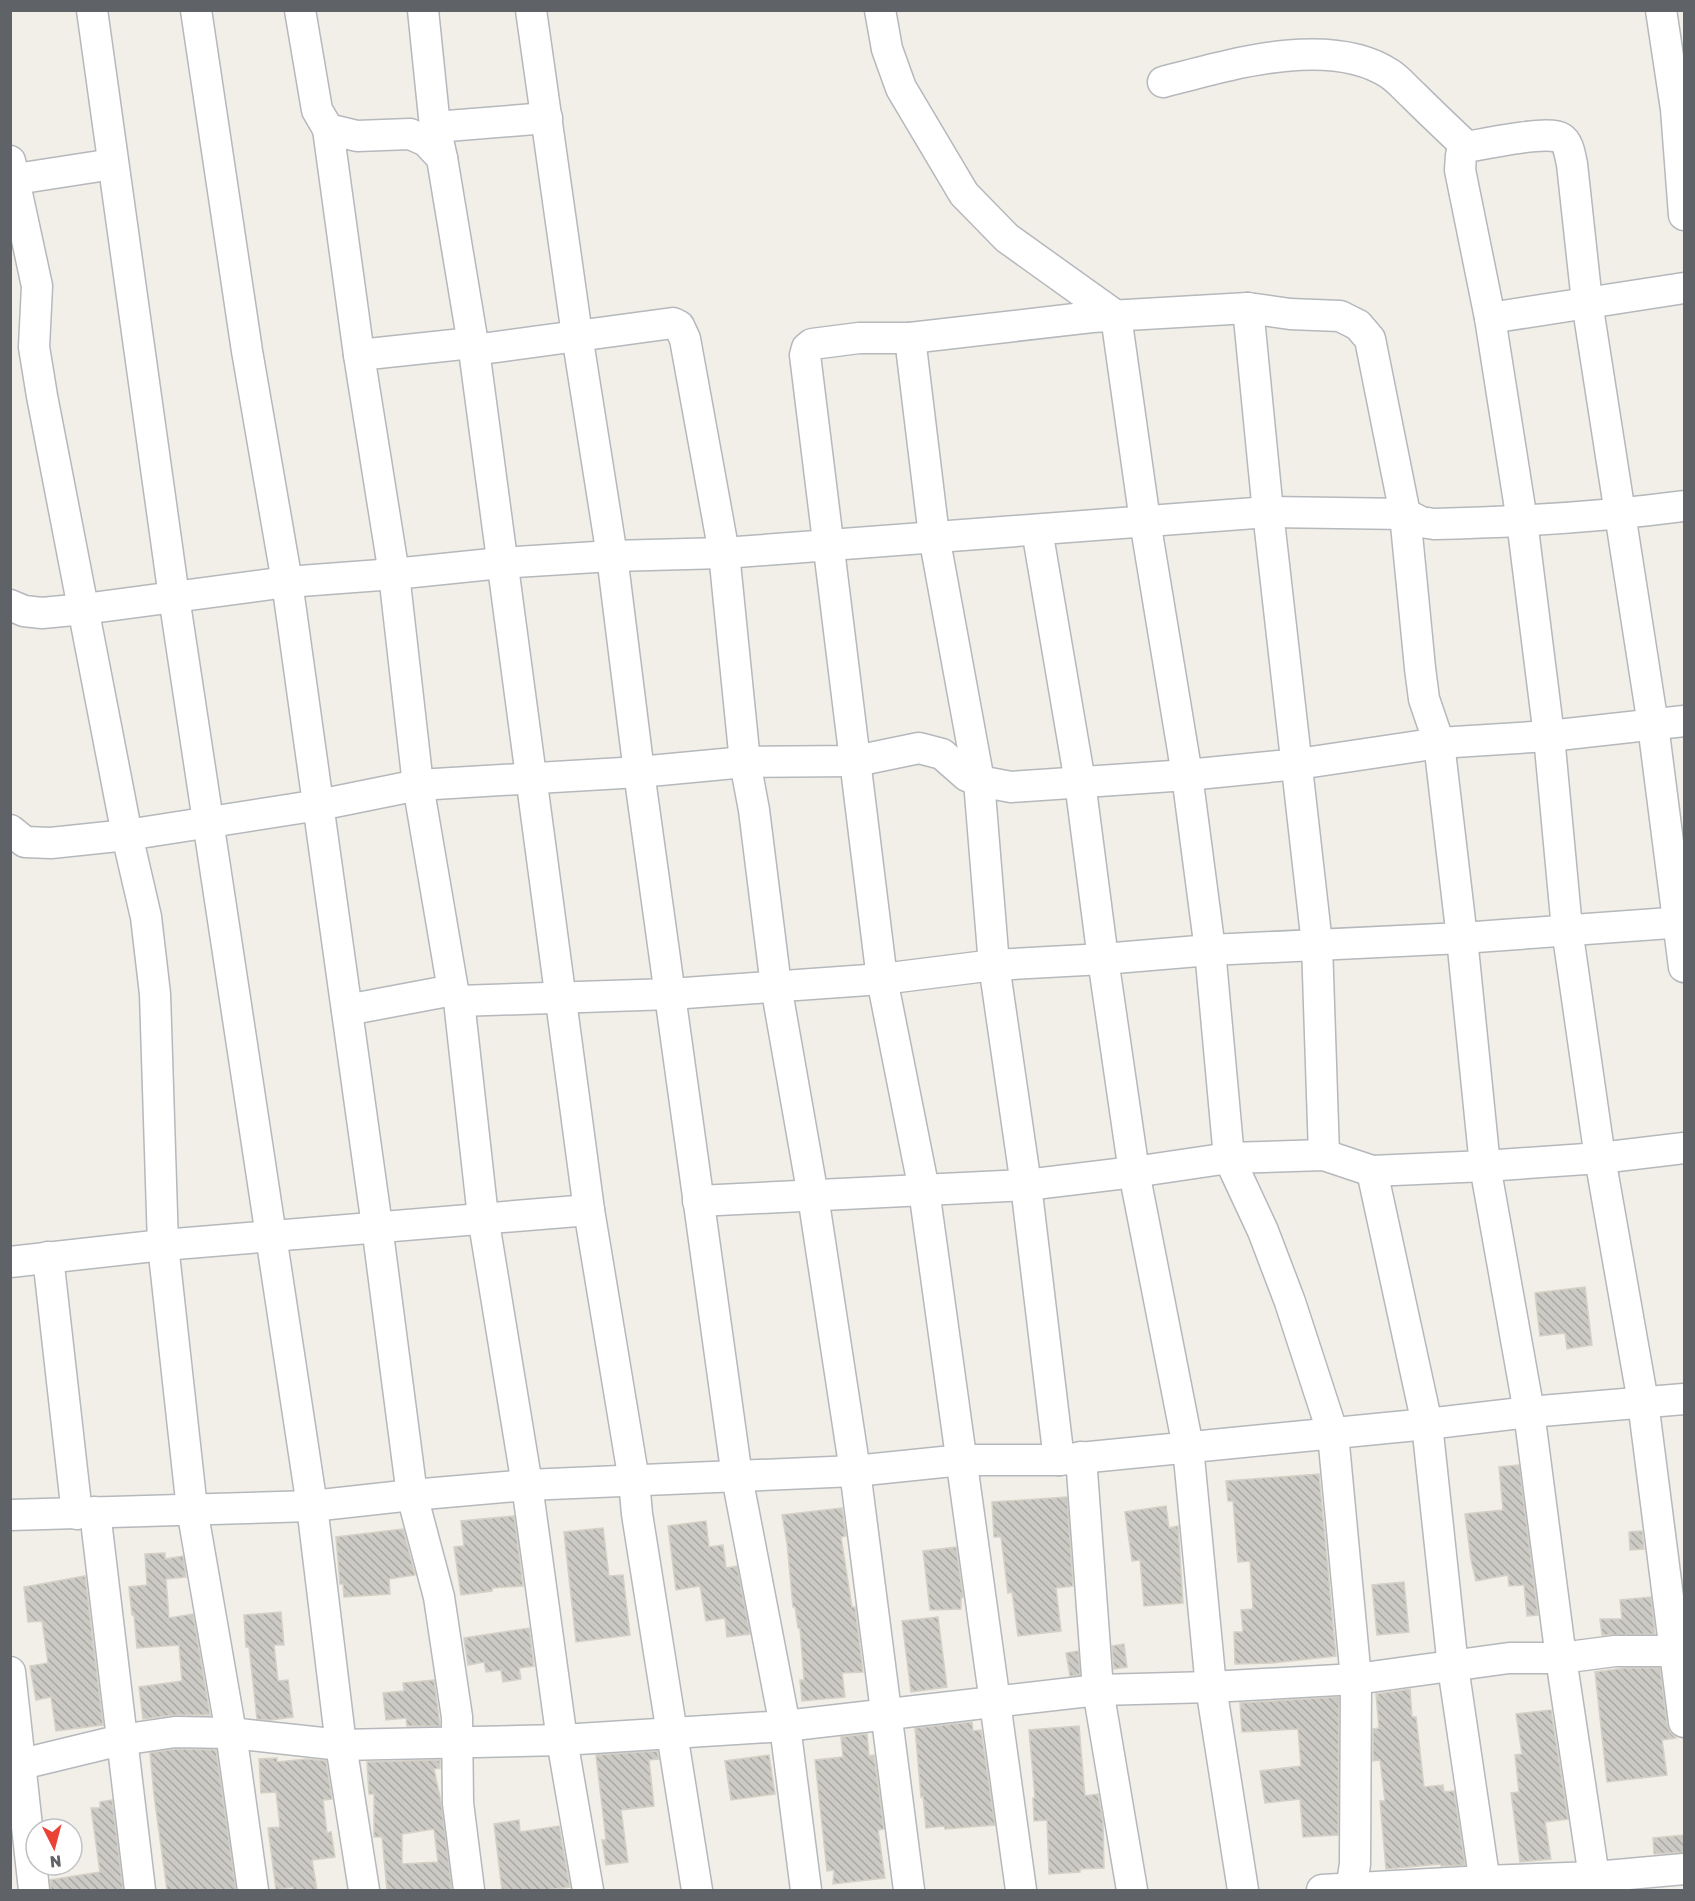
<svg xmlns="http://www.w3.org/2000/svg" width="1695" height="1901" font-family="Rubik,sans-serif">
<style>
.building{fill:url(#building-back-hatch);stroke:#d6d1c6;stroke-width:1.5;fill-rule:evenodd}
.lines{fill:none;stroke-linecap:round;stroke-linejoin:round}
.minor-casing{stroke:#b5b8bc;stroke-width:33}
.minor{stroke:#fff;stroke-width:30}
</style>
<defs>
<pattern id="building-back-hatch" width="6" height="6" patternUnits="userSpaceOnUse" patternTransform="scale(1.5)"><rect width="6" height="6" fill="#cccac5"/><path d="M-1 5l2 2M0 0l6 6M5-1l2 2" fill="none" stroke="#a9a8a4"/></pattern>
</defs>
<rect width="100%" height="100%" fill="#f1efe8"/>
<g class="building">
<polygon points="1585,1287 1592,1345 1567,1349 1565,1333 1540,1336 1535,1293"/>
<polygon points="1519,1465 1538,1615 1527,1616 1524,1585 1509,1586 1508,1575 1476,1581 1471,1560 1465,1514 1503,1510 1499,1467"/>
<polygon points="1319,1474 1336,1656 1272,1663 1235,1664 1234,1632 1243,1632 1241,1610 1253,1609 1250,1561 1238,1562 1233,1501 1228,1501 1226,1481"/>
<polygon points="1067,1497 1073,1586 1056,1588 1061,1631 1018,1636 1012,1592 1008,1593 1001,1537 994,1537 992,1502"/>
<polygon points="1166,1506 1169,1528 1178,1526 1183,1603 1144,1606 1140,1560 1132,1561 1125,1512"/>
<polygon points="842,1508 846,1536 841,1537 852,1607 855,1607 863,1672 842,1673 845,1697 802,1701 800,1680 804,1680 800,1628 798,1628 795,1607 793,1607 787,1543 782,1515"/>
<polygon points="514,1516 523,1586 492,1588 492,1591 461,1595 454,1547 464,1546 461,1521"/>
<polygon points="706,1521 709,1547 723,1545 726,1568 737,1566 750,1634 727,1637 725,1618 706,1621 700,1586 676,1590 668,1526"/>
<polygon points="603,1528 609,1576 623,1575 630,1635 576,1642 564,1532"/>
<polygon points="403,1529 415,1575 389,1579 390,1594 344,1597 343,1584 340,1584 336,1537"/>
<polygon points="1642,1531 1644,1549 1630,1550 1629,1532"/>
<polygon points="956,1547 963,1597 961,1598 961,1609 930,1610 923,1551"/>
<polygon points="165,1553 165,1559 183,1556 186,1577 166,1579 169,1618 193,1614 210,1715 175,1715 143,1719 139,1687 182,1681 179,1645 137,1648 134,1615 132,1615 129,1587 147,1585 145,1554"/>
<polygon points="85,1576 103,1725 56,1731 51,1697 36,1700 30,1666 48,1663 42,1621 28,1622 24,1587"/>
<polygon points="1404,1582 1409,1632 1377,1635 1372,1585"/>
<polygon points="1651,1597 1655,1634 1602,1635 1600,1619 1622,1619 1620,1600"/>
<polygon points="281,1612 284,1645 274,1645 278,1681 288,1680 293,1717 271,1720 257,1719 249,1647 246,1647 244,1615"/>
<polygon points="938,1617 947,1687 911,1692 902,1621"/>
<polygon points="529,1628 534,1666 519,1668 521,1679 503,1682 501,1670 486,1672 484,1662 468,1665 464,1638"/>
<polygon points="1124,1644 1127,1667 1114,1669 1112,1646"/>
<polygon points="1078,1651 1080,1675 1070,1676 1066,1653"/>
<polygon points="1625,1668 1660,1668 1667,1724 1670,1732 1676,1738 1662,1740 1667,1775 1607,1782 1595,1672"/>
<polygon points="434,1680 440,1726 407,1726 406,1718 386,1720 383,1693 404,1691 403,1683"/>
<polygon points="1410,1689 1412,1717 1416,1717 1424,1787 1443,1785 1444,1792 1454,1791 1465,1865 1441,1866 1441,1864 1386,1869 1380,1801 1385,1801 1380,1760 1373,1761 1373,1729 1379,1728 1376,1694"/>
<polygon points="1339,1697 1338,1835 1303,1837 1300,1799 1265,1803 1260,1771 1301,1766 1298,1729 1242,1732 1240,1703"/>
<polygon points="1551,1710 1568,1819 1545,1822 1551,1859 1520,1862 1511,1793 1519,1792 1515,1755 1522,1754 1516,1714"/>
<polygon points="972,1722 973,1731 981,1730 995,1825 945,1829 944,1826 926,1828 923,1796 921,1797 915,1728"/>
<polygon points="1079,1726 1085,1796 1098,1794 1103,1822 1104,1868 1080,1869 1080,1872 1049,1874 1047,1820 1034,1821 1033,1798 1035,1798 1029,1730"/>
<polygon points="867,1734 869,1756 874,1755 884,1829 878,1830 885,1878 833,1884 834,1870 827,1871 815,1760 843,1757 841,1737"/>
<polygon points="176,1749 216,1750 236,1890 167,1890 154,1795 150,1753"/>
<polygon points="657,1751 659,1759 649,1760 654,1806 621,1810 628,1862 606,1865 602,1840 606,1840 596,1755"/>
<polygon points="769,1755 775,1794 731,1800 725,1761"/>
<polygon points="277,1758 277,1762 307,1759 326,1761 332,1799 323,1800 327,1833 331,1832 335,1857 312,1860 317,1890 293,1890 293,1887 276,1890 268,1828 280,1827 276,1792 261,1793 259,1759"/>
<path d="M 440,1760 L 440,1768 L 434,1769 L 441,1802 L 452,1890 L 387,1890 L 382,1837 L 374,1837 L 374,1794 L 369,1794 L 367,1762 ZM 434,1829 L 438,1862 L 402,1864 L 402,1834 Z"/>
<polygon points="112,1800 123,1890 51,1890 50,1880 100,1872 91,1808 100,1808 100,1802"/>
<polygon points="519,1820 520,1832 559,1826 570,1887 546,1890 502,1890 494,1824"/>
<polygon points="1684,1835 1684,1852 1654,1854 1653,1838"/>
</g>
<g class="lines">
<g class="minor-casing">
<g id="minor">
<polyline points="92,10 174,597 312,1506 341,1745 364,1890"/>
<polyline points="196,10 247,351 287,582 377,1226 412,1495 439,1597 457,1717 458,1803 469,1890"/>
<polyline points="300,10 317,110 328,129 357,136 410,134 426,141 442,158 474,350 589,1210 634,1481 637,1514 697,1890"/>
<polyline points="423,10 435,127 442,158"/>
<polyline points="531,10 577,335 612,556 639,772 737,1477 785,1726 806,1890"/>
<polyline points="880,10 887,49 901,88 964,194 1007,238 1116,316 1145,521 1187,775 1210,950 1229,1158 1263,1231 1290,1302 1333,1434 1356,1679 1355,1864 1351,1890"/>
<polyline points="1661,10 1676,109 1684,215"/>
<path d="M 1163,82 C 1228,65 1330,34 1390,74 C 1399,80 1406,89 1414,96 C 1431,113 1449,130 1467,147"/>
<polyline points="435,127 547,118"/>
<polyline points="328,129 359,355 394,574 418,785 453,990 459,1001 483,1217 527,1485 562,1740 588,1890"/>
<polyline points="10,161 37,286 34,347 42,396 127,835 146,917 155,994 163,1245 192,1509 231,1733 253,1890"/>
<polyline points="16,179 113,164"/>
<polyline points="1248,308 1268,512 1317,944 1324,1155"/>
<polyline points="1490,318 1684,288"/>
<polyline points="910,338 934,536 979,781 994,965 1026,1185 1059,1460"/>
<polyline points="474,350 673,323 679,326 685,339 724,553 745,762 754,810 776,986 813,1196 855,1471 909,1890"/>
<polyline points="359,355 472,343"/>
<polyline points="1037,530 1080,782 1103,959 1134,1172 1188,1447 1211,1687 1243,1890"/>
<path d="M 10,605 L 24,611 L 42,613 L 84,609 L 287,582 L 394,574 L 501,563 L 612,556 L 724,553 L 1268,512 L 1405,514 L 1421,522 L 1434,524 C 1518,522 1601,517 1684,506"/>
<polyline points="10,830 25,842 51,843 127,835 319,805 418,785 639,772 745,762 856,761 919,748 942,754 967,776 979,781 1011,787 1187,775 1298,764 1439,743 1549,736 1684,721"/>
<path d="M 1684,967 L 1653,725 L 1587,302 L 1572,164 C 1570,156 1569,143 1561,138 C 1549,130 1483,144 1467,147 L 1461,155 L 1460,170 L 1490,318 L 1522,521 L 1549,736 L 1567,929 L 1600,1158 L 1643,1402 L 1684,1722"/>
<polyline points="459,1001 671,994 882,979 994,965 1103,959 1210,950 1462,938 1684,922"/>
<polyline points="347,1010 453,990"/>
<polyline points="1372,1171 1427,1424 1453,1667 1486,1890"/>
<polyline points="698,1201 1026,1185 1134,1172 1229,1158 1324,1155 1372,1171 1485,1166 1600,1158 1684,1148"/>
<polyline points="48,1257 77,1514"/>
<polyline points="10,1262 163,1245 589,1210"/>
<polyline points="1081,1457 1098,1690 1132,1890"/>
<polyline points="95,1512 140,1890"/>
<polyline points="10,1515 312,1506 412,1495 527,1485 855,1471 962,1460 1059,1460 1427,1424 1529,1412 1684,1399"/>
<polyline points="10,1672 34,1890"/>
<polyline points="10,1765 22,1764 121,1740 175,1732 231,1733 341,1745 562,1740 785,1726 1098,1690 1211,1687 1356,1679 1509,1658 1561,1658 1615,1651 1684,1651"/>
<polyline points="1021,1890 924,1190 882,979 805,355 807,348 812,344 859,338 910,338 1092,317 1248,308 1290,314 1340,316 1358,325 1370,339 1405,514 1420,668 1424,699 1439,743 1462,938 1485,1166 1529,1412 1561,1658 1596,1890"/>
<polyline points="1322,1890 1484,1881 1595,1877 1684,1869"/>
</g>
</g>
<use href="#minor" class="minor"/>
</g>
<rect width="1695" height="1901" fill="none" stroke="#5f6368" stroke-width="24"/>
<g transform="translate(54 1847) rotate(174)"><circle r="28" fill="#ffffff" stroke="#bfc1c3" stroke-width="1.5"/>
<path d="M0-4.5L10 22L0 15L-10 22Z" fill="#ea4335"/>
<text y="-9" font-size="16" font-weight="bold" text-anchor="middle" fill="#5f6368">N</text>
</g>
</svg>
